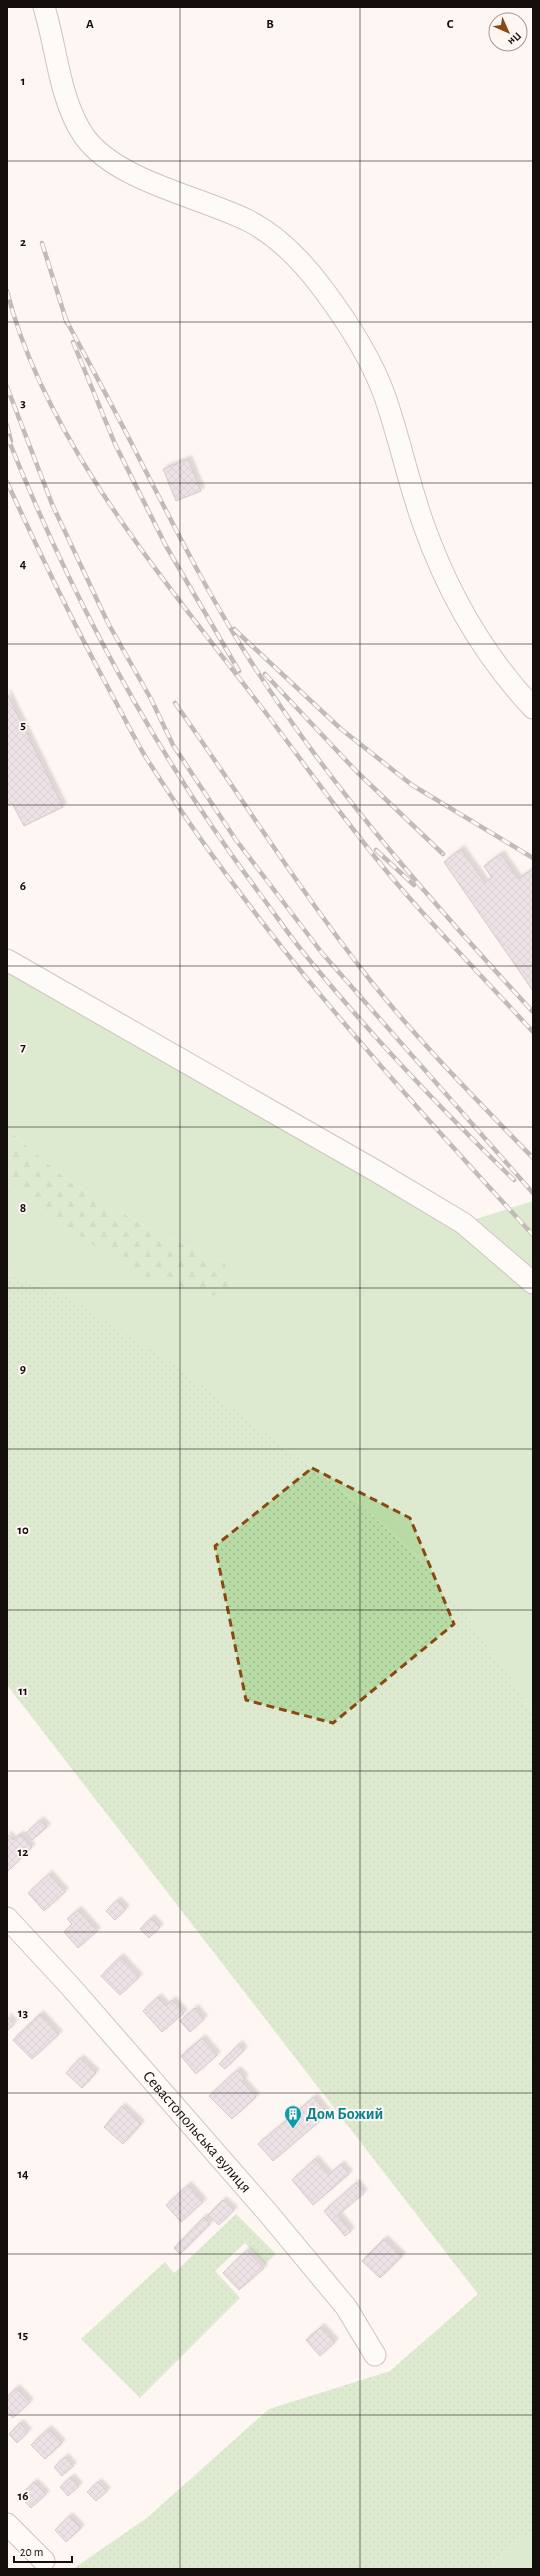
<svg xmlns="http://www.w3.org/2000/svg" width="540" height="2576" font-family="'Alegreya Sans',sans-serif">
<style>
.grass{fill:#b8dba5}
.forest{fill:url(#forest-firs)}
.garden{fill:url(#garden-dots)}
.building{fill:url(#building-cross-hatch);stroke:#a2939c;filter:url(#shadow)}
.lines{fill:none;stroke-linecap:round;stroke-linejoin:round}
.minor-casing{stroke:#978880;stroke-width:23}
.minor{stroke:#fff;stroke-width:21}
.rail-casing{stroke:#78726f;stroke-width:4.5}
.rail{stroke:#fdf6f3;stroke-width:3;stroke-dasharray:9;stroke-linecap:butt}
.marked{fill:none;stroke:#8a4914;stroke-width:3;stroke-dasharray:8 5;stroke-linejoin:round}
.grid{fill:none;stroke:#140f0c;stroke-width:1;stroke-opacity:0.55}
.labels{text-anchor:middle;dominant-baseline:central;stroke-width:4;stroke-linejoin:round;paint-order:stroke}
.culture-label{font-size:16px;font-weight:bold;fill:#0d838f;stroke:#fdf6f3;text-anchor:start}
.street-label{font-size:16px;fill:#140f0c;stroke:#fdf6f3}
.grid-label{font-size:13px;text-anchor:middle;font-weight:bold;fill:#140f0c;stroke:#fdf6f3;stroke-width:4;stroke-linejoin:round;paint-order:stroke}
</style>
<defs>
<pattern id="forest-firs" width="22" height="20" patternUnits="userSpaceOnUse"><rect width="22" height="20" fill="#b8dba5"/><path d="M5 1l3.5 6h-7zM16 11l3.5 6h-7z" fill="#9dbb8d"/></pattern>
<pattern id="garden-dots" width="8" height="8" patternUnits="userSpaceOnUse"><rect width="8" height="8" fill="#b8dba5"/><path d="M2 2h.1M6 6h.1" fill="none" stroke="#9dbb8d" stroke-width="1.8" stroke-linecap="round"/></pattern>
<pattern id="building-cross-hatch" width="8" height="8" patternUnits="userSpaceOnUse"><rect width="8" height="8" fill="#d8c8d2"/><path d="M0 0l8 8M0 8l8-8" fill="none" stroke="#b8abb3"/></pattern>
<filter id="shadow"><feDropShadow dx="3.5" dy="-3.5" stdDeviation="1" flood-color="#0004"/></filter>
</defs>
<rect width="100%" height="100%" fill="#fdf6f3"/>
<g class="grass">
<polygon points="7,960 463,1223 533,1201 533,1716 517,1686 453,1598 419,1558 361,1505 180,1368 72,1300 7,1274 7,1184 67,1228 211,1296 225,1263 150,1229 71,1183 7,1129"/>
<polygon points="533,2018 533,2101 529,2069"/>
<polygon points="533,2530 533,2569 483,2569"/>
</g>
<polygon class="forest" points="7,1129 71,1183 150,1229 225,1263 232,1290 211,1296 141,1275 67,1228 7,1184"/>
<g class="garden">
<polygon points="7,1274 72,1299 180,1368 361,1505 419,1558 453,1598 517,1686 533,1716 533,2018 529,2069 533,2101 533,2530 483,2569 73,2569 148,2517 269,2409 390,2371 478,2294 7,1685"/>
<polygon points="236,2214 276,2254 265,2264 245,2243 215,2271 240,2298 140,2398 81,2339 165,2262 174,2273"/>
</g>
<g class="building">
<polygon points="188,459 201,491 176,501 163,469"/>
<polygon points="7,693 63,807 24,826 12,803 7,805"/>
<polygon points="461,849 485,883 492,878 484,866 501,854 518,879 533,869 533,991 444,862"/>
<polygon points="40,1820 47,1827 32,1840 26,1833"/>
<polygon points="7,1834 13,1840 20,1834 32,1847 7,1872"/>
<polygon points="49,1874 65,1892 44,1911 28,1893"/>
<polygon points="117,1900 126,1909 115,1920 106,1911"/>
<polygon points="78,1910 97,1931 78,1948 64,1932 72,1924 67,1919"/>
<polygon points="151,1918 160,1927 149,1938 140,1929"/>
<polygon points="120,1957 139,1977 120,1995 101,1976"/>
<polygon points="158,1997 166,2006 172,2000 184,2013 162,2032 143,2011"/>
<polygon points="195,2008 204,2019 190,2032 180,2021"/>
<polygon points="40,2014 59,2034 32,2059 13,2040"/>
<polygon points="7,2016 14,2024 7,2031"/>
<polygon points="202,2038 217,2055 196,2074 181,2056"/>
<polygon points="239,2044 244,2050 225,2069 219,2064"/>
<polygon points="80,2058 96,2073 82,2088 66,2073"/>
<polygon points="237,2070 245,2078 242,2081 256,2097 232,2119 209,2096"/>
<polygon points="314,2097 328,2114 273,2161 258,2144"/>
<polygon points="122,2106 141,2124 123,2144 104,2127"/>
<polygon points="315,2159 329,2175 341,2164 349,2174 313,2205 292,2180"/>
<polygon points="356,2183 364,2193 338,2215 351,2231 345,2236 324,2211"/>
<polygon points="188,2185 203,2202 181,2222 166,2205"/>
<polygon points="223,2200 234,2210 219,2225 208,2215"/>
<polygon points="204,2217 210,2224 180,2254 174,2248"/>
<polygon points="384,2239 402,2256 380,2278 362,2261"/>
<polygon points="247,2250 264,2268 239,2290 223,2273"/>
<polygon points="321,2327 335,2342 320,2356 306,2340"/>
<polygon points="16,2388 30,2402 13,2418 7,2412 7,2397"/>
<polygon points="20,2423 28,2432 17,2443 9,2434"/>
<polygon points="48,2429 62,2443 45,2459 31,2445"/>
<polygon points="65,2457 73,2466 62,2476 54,2467"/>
<polygon points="71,2477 79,2486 68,2496 60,2487"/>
<polygon points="34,2482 46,2494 31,2508 20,2496"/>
<polygon points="98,2482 107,2491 96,2501 87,2492"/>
<polygon points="69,2516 81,2528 66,2542 55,2530"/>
</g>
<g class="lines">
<g class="minor-casing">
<g id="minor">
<path d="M 44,7 C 57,49 59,99 84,136 C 116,181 198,196 247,220 C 277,235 303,262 323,289 C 347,321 370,356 384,394 C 399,436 408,481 423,523 C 447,591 484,656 533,708"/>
<polyline points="7,960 376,1171 463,1223 533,1283"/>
<path id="s1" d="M 7,1918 L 70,1986 L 268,2213 L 346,2307 L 375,2355"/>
<polyline points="7,2524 44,2561"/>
</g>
</g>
<use href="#minor" class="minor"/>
<g class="rail-casing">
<g id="rail">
<polyline points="42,243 67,323"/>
<path d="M 7,291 C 44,439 165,581 256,700 C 302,760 345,822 393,879 C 438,932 487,981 533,1032"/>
<path d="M 65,318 C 90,365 116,412 140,460 C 173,524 205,588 243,649 C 325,781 428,898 533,1012"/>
<polyline points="73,342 115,444 166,546 239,671"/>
<polyline points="7,387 52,504 108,623 151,699 173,745 236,840 322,953 533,1193"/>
<polyline points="7,425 11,441"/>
<path d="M 7,436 C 72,599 155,753 260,894 C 277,917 293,941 312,963 C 375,1040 443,1111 514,1180"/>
<path d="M 7,482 C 40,554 74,625 112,695 C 123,715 133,736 145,756 C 255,930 394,1084 533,1235"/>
<polyline points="234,629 341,729 412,785 533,858"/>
<polyline points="265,674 356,771 443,854"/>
<path d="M 175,703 C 240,795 300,891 370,980 C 420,1043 477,1100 533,1158"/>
<polyline points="376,850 414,885"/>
</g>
</g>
<use href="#rail" class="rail"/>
</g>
<path d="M0 0H540V2576H0ZM 312,1468 L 410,1518 L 454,1624 L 333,1723 L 246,1700 L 215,1546 Z" fill="#fdf6f3" fill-opacity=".55" fill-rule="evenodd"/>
<path class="marked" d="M 312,1468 L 410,1518 L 454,1624 L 333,1723 L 246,1700 L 215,1546 Z"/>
<path class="grid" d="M 180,7 L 180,2569M 360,7 L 360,2569M 7,161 L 533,161M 7,322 L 533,322M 7,483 L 533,483M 7,644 L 533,644M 7,805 L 533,805M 7,966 L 533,966M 7,1127 L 533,1127M 7,1288 L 533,1288M 7,1449 L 533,1449M 7,1610 L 533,1610M 7,1771 L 533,1771M 7,1932 L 533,1932M 7,2093 L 533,2093M 7,2254 L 533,2254M 7,2415 L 533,2415"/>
<defs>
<g id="building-pin" transform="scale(0.9)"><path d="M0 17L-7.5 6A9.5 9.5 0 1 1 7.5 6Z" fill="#0f9aa8" stroke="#fdf6f3"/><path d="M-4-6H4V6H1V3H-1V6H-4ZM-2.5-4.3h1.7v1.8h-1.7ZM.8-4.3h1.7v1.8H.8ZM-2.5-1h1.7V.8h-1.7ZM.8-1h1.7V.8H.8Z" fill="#fff"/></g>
</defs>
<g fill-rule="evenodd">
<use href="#building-pin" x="293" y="2114"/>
</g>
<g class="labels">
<g class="culture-label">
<text x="306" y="2114">Дом Божий</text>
</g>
<g class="street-label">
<text stroke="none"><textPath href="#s1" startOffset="286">Севастопольська вулиця</textPath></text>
</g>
</g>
<g class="grid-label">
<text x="90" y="28">A</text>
<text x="270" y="28">B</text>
<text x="450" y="28">C</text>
<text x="23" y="85">1</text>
<text x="23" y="246">2</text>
<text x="23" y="407">3</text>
<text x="23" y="568">4</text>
<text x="23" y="729">5</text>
<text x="23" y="890">6</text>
<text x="23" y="1051">7</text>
<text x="23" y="1212">8</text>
<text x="23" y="1373">9</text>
<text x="23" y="1534">10</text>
<text x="23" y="1695">11</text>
<text x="23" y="1856">12</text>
<text x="23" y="2017">13</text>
<text x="23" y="2178">14</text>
<text x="23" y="2339">15</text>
<text x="23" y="2500">16</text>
</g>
<rect width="540" height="2576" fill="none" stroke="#140f0c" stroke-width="16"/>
<g transform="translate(508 32) rotate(135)"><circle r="19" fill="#fdf6f3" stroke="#a09a97"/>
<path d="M0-3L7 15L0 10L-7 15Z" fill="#8a4914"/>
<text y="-6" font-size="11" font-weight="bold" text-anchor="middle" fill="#140f0c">Пн</text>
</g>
<path d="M14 2556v6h58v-6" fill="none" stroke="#140f0c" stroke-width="2"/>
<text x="20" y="2556" font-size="12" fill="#140f0c" stroke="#fdf6f3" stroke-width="3" paint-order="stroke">20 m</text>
</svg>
